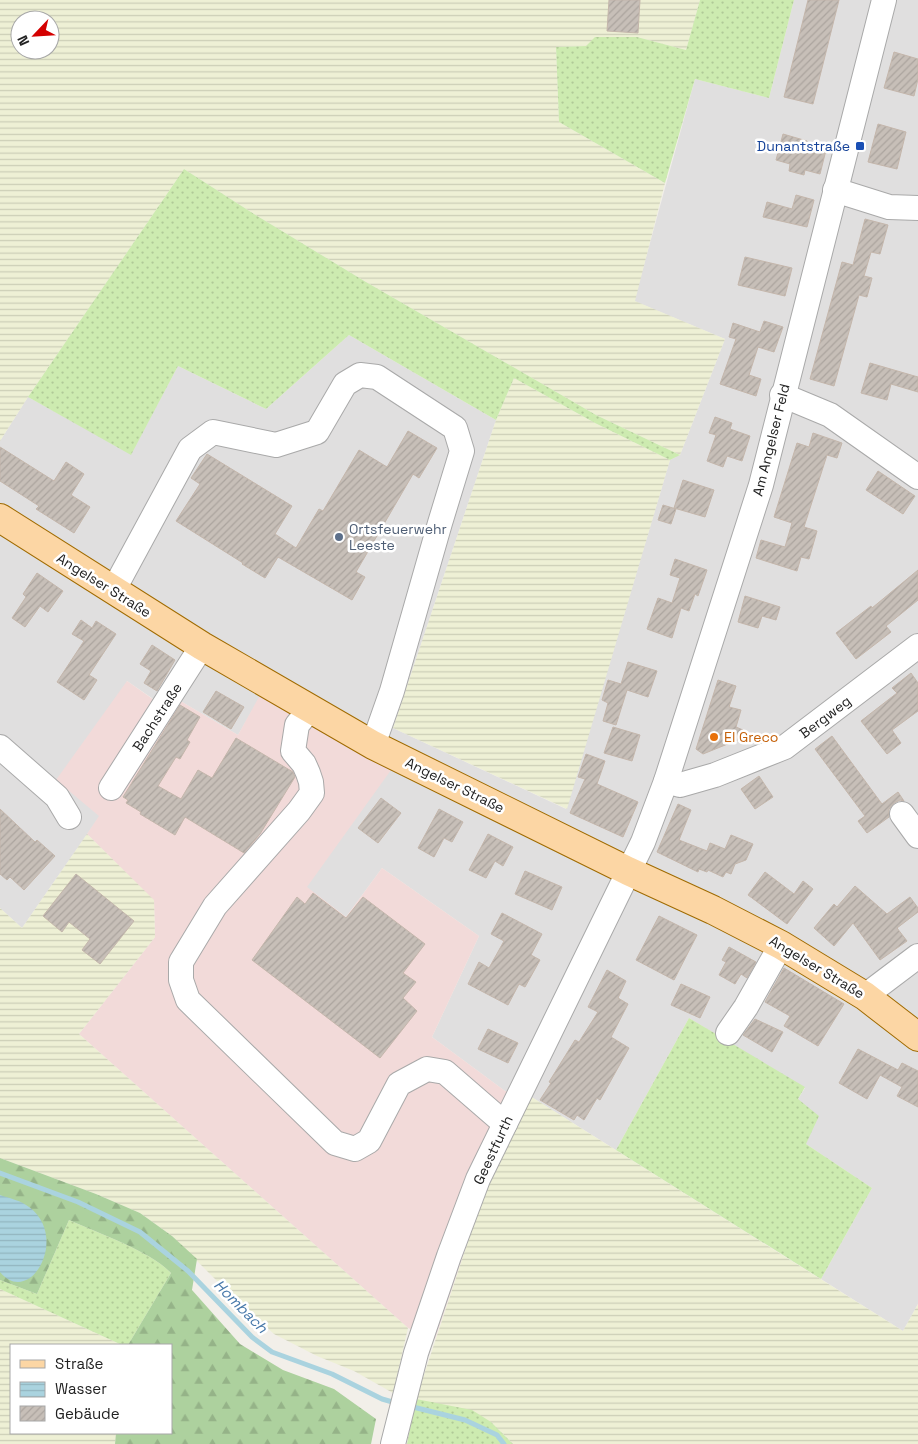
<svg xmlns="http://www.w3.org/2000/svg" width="918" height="1444" font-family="'Space Grotesk',sans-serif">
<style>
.residential{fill:#e0dfdf}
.commercial{fill:#f2dad9}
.farmland{fill:url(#farmland-rules);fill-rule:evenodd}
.grass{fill:url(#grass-dots)}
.forest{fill:url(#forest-firs)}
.water{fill:url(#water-rules)}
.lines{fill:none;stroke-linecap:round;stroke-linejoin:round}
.stream{stroke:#aad3df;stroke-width:5}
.building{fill:url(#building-hatch);stroke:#c4b6ab}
.minor-casing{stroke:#a9a9a9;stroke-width:26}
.major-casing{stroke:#a06b00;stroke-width:30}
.minor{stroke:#fff;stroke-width:24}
.major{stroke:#fcd6a4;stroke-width:28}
.transit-dot{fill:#1a4fb4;stroke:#fff;stroke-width:2}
.service-dot{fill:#5c6f8a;stroke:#fff;stroke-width:2}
.food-dot{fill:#e8710a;stroke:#fff;stroke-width:2}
.labels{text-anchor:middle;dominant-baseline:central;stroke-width:5;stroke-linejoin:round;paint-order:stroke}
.transit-label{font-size:14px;fill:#164399;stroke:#fff;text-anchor:end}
.street-label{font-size:14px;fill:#222;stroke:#fff}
.service-label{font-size:14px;fill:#4e5e75;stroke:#fff;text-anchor:start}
.food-label{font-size:14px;fill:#c56008;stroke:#fff;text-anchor:start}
.water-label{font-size:15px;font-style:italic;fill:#4a7aab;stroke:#fff}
</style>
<defs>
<pattern id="farmland-rules" width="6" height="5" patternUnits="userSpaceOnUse" patternTransform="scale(1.25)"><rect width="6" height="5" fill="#eef0d5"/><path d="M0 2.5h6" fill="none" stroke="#ccceb7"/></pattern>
<pattern id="grass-dots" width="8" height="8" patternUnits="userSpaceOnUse" patternTransform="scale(1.25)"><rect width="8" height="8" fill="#cdebb0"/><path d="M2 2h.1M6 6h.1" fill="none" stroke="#b0c997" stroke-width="1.8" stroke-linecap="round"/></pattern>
<pattern id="forest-firs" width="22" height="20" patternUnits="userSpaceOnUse" patternTransform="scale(1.25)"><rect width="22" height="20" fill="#add19e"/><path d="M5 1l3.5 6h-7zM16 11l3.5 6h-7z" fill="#95b388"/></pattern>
<pattern id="water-rules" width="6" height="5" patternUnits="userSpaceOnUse" patternTransform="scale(1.25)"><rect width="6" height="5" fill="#aad3df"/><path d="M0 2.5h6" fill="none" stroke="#92b5bf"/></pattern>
<pattern id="building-hatch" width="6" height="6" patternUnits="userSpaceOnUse" patternTransform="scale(1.25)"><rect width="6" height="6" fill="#c7bfb8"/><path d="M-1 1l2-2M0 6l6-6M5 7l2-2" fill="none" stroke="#aba49e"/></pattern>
</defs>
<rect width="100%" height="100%" fill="#f2efe9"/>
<polygon class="residential" points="794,0 918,0 918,1304 903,1331 821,1279 872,1188 806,1144 798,1099 805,1088 689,1018 616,1150 530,1096 505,1091 432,1037 479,936 382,868 346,917 306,887 390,770 261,695 238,735 172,696 165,707 127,681 99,817 22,928 0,908 0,441 28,397 131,454 178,366 266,409 349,335 496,420 393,728 566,809 670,460 680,455 725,339 634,301 695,79 769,98"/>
<polygon class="commercial" points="127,681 164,707 172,696 238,735 260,695 391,770 307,887 346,917 382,868 479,936 432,1037 505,1091 530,1096 485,1190 435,1339 408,1328 79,1034 155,937 154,901 87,834 99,816 56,780"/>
<g class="farmland">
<path d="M 0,0 L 700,0 L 686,50 L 637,37 L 586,46 L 556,47 L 559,122 L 665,183 L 635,301 L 725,339 L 680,455 L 596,415 L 366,282 L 254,214 L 184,169 L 28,397 L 0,441 ZM 20,20 L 50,20 L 50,50 L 20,50 Z"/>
<polygon points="514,378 595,423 670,460 567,809 393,728 496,420"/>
<polygon points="87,834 154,900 155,937 79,1034 408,1328 393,1393 354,1371 317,1356 274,1334 236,1300 172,1236 140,1213 96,1194 0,1158 0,908 22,928"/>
<polygon points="530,1096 903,1331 918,1304 918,1444 513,1444 491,1422 416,1399 485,1190"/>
<polygon points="0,1289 122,1345 11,1345 11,1433 116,1433 115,1444 0,1444"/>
</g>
<g class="grass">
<polygon points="700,0 794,0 769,98 695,79 665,183 559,122 556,47 586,46 595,37 637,37 686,50"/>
<polygon points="184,169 254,214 366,282 596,415 680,455 670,460 595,423 514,378 496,420 349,335 266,409 178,366 131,455 28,397"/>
<polygon points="689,1018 805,1087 798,1099 819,1116 806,1144 872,1188 821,1279 616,1150"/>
<path d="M 69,1220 C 98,1233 150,1251 171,1273 L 128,1345 L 122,1345 L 0,1289 L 0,1280 L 37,1294 Z"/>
<polygon points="416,1399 472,1410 491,1422 513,1444 407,1444"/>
</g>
<path class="forest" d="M 0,1158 L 96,1194 L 140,1213 L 172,1236 L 197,1259 L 192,1290 L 240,1344 L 283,1370 L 334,1389 L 376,1419 L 371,1444 L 115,1444 L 116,1433 L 171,1433 L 171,1345 L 128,1345 L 171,1273 C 150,1251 98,1233 69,1220 L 37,1294 L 0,1280 Z"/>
<path class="water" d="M 0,1195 C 9,1198 22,1201 29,1207 C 70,1237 30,1308 0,1272 Z"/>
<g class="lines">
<g class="stream">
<polyline points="0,1173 78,1202 140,1232 188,1271 252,1337 272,1352 332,1374 382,1399 396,1403"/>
<polyline points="409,1406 465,1420 497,1435 504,1444"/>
</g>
</g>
<g class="building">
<polygon points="609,0 640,0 638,33 607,31"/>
<polygon points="808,0 839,0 813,104 784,97"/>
<polygon points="894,52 918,59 918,79 914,96 884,88"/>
<polygon points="878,124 906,132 897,169 868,162"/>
<polygon points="783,134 807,141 806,145 826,150 820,174 805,170 804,175 789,171 790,164 776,160"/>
<polygon points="796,195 814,200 807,227 763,217 767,202 792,209"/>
<polygon points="865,219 888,225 880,254 871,252 864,276 872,278 867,297 859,295 834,386 810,379 842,262 853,265"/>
<polygon points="745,257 792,268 785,296 738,285"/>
<polygon points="764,321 783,327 774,352 758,347 749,375 761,379 756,396 720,384 736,339 729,337 733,323 760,332"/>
<polygon points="870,363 918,377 918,392 891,384 887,400 861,393"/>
<polygon points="715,417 732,423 730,429 750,436 742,461 727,456 723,467 707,461 716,435 709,433"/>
<polygon points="408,431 437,448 419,478 413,474 356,572 365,577 352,600 278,557 265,578 242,564 243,563 176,521 200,484 191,478 207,454 292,506 275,534 296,548 319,509 323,511 359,450 387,467"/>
<polygon points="813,433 842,443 837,458 827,455 804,527 817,531 809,559 801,557 797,571 756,558 761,540 785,547 792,523 774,517 797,443 809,447"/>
<polygon points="0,447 54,481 66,462 84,474 71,495 90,507 74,533 36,509 39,506 0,481"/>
<polygon points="878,471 915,496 903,514 866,490"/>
<polygon points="683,480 714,490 705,517 674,508"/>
<polygon points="663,505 676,509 671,524 658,520"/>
<polygon points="675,559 707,570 698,596 695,594 689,611 681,608 672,638 647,629 658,598 672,603 680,578 670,575"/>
<polygon points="918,570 918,600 886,626 891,632 856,659 836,633 871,606 872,608"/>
<polygon points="37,573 63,591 48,612 40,606 25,627 12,618 26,597 23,594"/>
<polygon points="745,596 780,607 776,620 762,616 758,628 738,622"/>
<polygon points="81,620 92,628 96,621 116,634 89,675 97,680 84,700 57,682 84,641 72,634"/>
<polygon points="152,645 175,660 157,691 144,683 151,671 140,664"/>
<polygon points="628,662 657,671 648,697 627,690 616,725 603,721 608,703 602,700 608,680 621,684"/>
<polygon points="911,673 918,683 918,711 892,730 901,743 887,754 861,721 897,693 892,688"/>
<polygon points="718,680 736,686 729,707 741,710 736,727 743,730 740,739 703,754 696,749"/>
<polygon points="216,691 244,707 231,729 203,712"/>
<polygon points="180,705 200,717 187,740 190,742 180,759 176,757 158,786 181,799 198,770 212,778 236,738 293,772 295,777 260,834 244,853 185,817 175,835 140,814 141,812 126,803 128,800 123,797"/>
<polygon points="613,727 640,735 632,761 604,753"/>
<polygon points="832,736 882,804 898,792 904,801 900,800 894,803 889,809 889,817 867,833 858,821 865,816 815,749"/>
<polygon points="586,754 605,761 597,784 638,802 623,837 570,813 585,779 578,777"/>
<polygon points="759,776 773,797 755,809 741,789"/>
<polygon points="381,798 401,813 378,843 358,828"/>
<polygon points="678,804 691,810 679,840 707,851 710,843 725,849 731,835 753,844 746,860 735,864 731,874 726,872 723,877 708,870 707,872 699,869 698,872 657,852"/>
<polygon points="0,809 35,842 37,840 55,856 24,890 10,877 7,880 0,874"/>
<polygon points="439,809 463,822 452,842 444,838 434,857 418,848"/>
<polygon points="488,834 513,847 503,866 495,861 486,878 469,870"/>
<polygon points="525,871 562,887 552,910 515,894"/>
<polygon points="765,872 794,894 803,881 813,889 787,924 748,895"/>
<polygon points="76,874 134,921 100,964 82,950 90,939 69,922 62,932 43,916"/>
<polygon points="855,886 887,914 910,897 918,908 918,912 897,928 907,941 880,960 853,923 834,946 814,928 834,904 837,907"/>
<polygon points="313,893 346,918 363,897 425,944 403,973 416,982 403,998 417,1011 380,1058 252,960 297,897 305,904"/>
<polygon points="502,913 542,934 531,955 540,960 525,987 519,984 508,1005 468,984 479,962 489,968 504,941 491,934"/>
<polygon points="659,916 697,935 674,980 636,960"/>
<polygon points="729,947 756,962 747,978 741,974 735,984 719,975 726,962 722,960"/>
<polygon points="784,968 844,1004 818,1046 784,1026 790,1016 765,1002"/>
<polygon points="607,970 626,981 618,998 628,1004 611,1037 629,1048 600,1100 597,1098 584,1120 577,1115 574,1120 540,1100 551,1083 549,1082 575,1040 579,1042 598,1012 588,1007"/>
<polygon points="681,984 710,997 700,1018 671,1005"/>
<polygon points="755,1019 783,1032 772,1052 743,1035"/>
<polygon points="488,1029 518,1043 508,1063 478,1049"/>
<polygon points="858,1049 898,1070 902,1063 918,1071 918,1107 897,1096 902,1087 880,1075 867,1099 839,1083"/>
</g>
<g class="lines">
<g class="minor-casing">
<g id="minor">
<polyline points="835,190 889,207 918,208"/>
<polyline points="782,395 830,415 918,477"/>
<polyline points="113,591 190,449 213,432 276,445 317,432 345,384 360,375 377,377 455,428 462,451 440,523 392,691 373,745"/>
<polyline points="310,709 297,725 293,751 304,764 308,773 311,782 312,793 299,811 215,906 181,962 181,980 188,1000 335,1143 355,1149 369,1141 399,1084 427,1069 445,1072 505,1124"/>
<polyline points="0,747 57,797 69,817"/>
<polyline points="666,781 680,785 715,775 785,747 918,646"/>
<polyline points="111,788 202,646"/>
<polyline points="902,814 918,836"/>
<polyline points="865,996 918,956"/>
<polyline points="728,1033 746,1007 781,945"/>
<polyline points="393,1444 416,1353 449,1256 478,1179 643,842 666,781 761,485 884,0"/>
</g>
</g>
<g class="major-casing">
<polyline id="major" points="0,518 202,646 373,745 628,871 713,910 781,945 865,996 918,1037"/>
</g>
<use href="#minor" class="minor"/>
<use href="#major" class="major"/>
</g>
<rect class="transit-dot" x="855" y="141" width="10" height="10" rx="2.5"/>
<circle class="service-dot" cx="339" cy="537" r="5"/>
<circle class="food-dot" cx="714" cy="737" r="5"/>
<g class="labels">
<g class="transit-label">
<text x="850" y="146">Dunantstraße</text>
</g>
<g class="street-label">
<text transform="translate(771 440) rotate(-76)">Am Angelser Feld</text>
<text transform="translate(104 585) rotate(32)">Angelser Straße</text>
<text transform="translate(157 717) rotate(-57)">Bachstraße</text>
<text transform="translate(825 717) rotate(-37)">Bergweg</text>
<text transform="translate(455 785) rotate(26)">Angelser Straße</text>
<text transform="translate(817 967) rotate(31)">Angelser Straße</text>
<text transform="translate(493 1150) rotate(-65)">Geestfurth</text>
</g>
<g class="service-label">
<text x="349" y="529">Ortsfeuerwehr<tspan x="349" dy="16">Leeste</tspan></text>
</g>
<g class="food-label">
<text x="724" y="737">El Greco</text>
</g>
<g class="water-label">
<text transform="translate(241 1306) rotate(45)">Hombach</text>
</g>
</g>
<rect x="10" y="1344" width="162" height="90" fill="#ffffff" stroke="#a7a7a7"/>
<rect x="20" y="1360" width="25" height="8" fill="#fcd6a4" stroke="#a7a7a7"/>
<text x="55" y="1369" font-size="15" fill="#222222">Straße</text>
<rect x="20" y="1382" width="25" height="15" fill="url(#water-rules)" stroke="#a7a7a7"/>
<text x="55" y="1394" font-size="15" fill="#222222">Wasser</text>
<rect x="20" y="1406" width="25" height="15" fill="url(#building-hatch)" stroke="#a7a7a7"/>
<text x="55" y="1419" font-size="15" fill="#222222">Gebäude</text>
<g transform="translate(35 35) rotate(245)"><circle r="24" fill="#ffffff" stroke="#a7a7a7"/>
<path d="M0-4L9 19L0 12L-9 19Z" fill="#d40000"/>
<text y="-8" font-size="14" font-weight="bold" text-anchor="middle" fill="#222222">N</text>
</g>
</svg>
